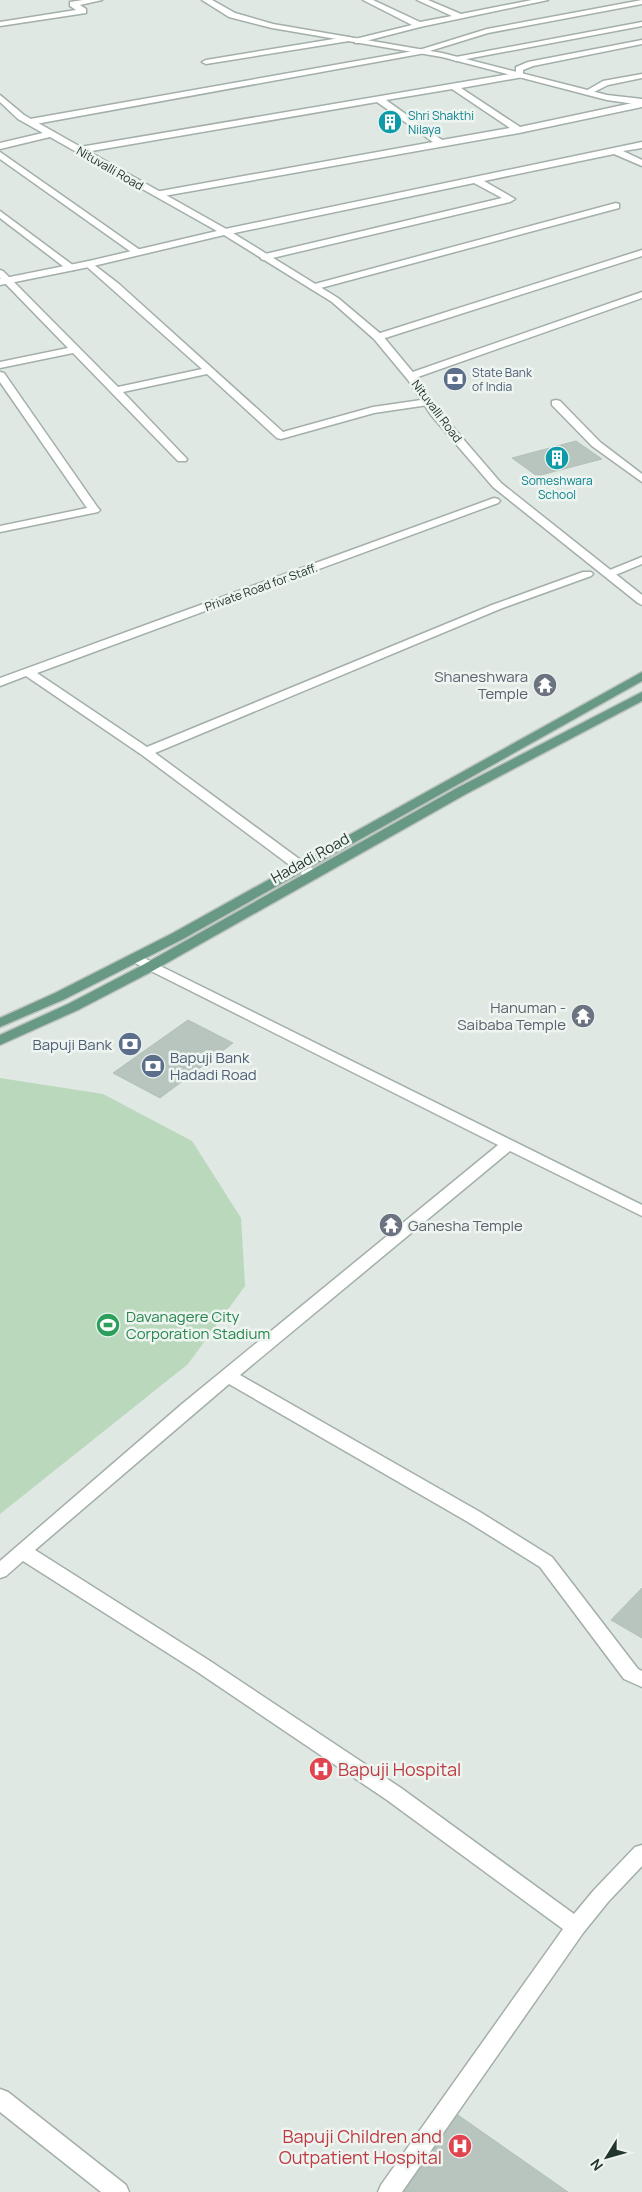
<svg xmlns="http://www.w3.org/2000/svg" width="642" height="2192" font-family="Manrope,sans-serif">
<style>
.green{fill:#b9d8bc}
.building{fill:#b7c5be;stroke:#b2c1b8}
.lines{fill:none;stroke-linecap:round;stroke-linejoin:round}
.minor-casing{stroke:#a3afa8;stroke-width:3}
.tertiary-casing{stroke:#a3afa8;stroke-width:3}
.primary-casing{stroke:#bdc3c0;stroke-width:3}
.minor{fill:#fff;fill-rule:evenodd}
.tertiary{fill:#fff;fill-rule:evenodd}
.primary{fill:#679984;fill-rule:evenodd}
.labels{text-anchor:middle;dominant-baseline:central;stroke-width:5;stroke-linejoin:round;paint-order:stroke}
.far-culture-label{font-size:12px;fill:#0d838f;stroke:#eef5f1;text-anchor:start}
.far-street-label{font-size:12px;fill:#22362d;stroke:#eef5f1}
.far-service-label{font-size:12px;fill:#4e5e75;stroke:#eef5f1;text-anchor:start}
.worship-label{font-size:15px;fill:#5b616d;stroke:#eef5f1;text-anchor:end}
.street-label{font-size:15px;fill:#22362d;stroke:#eef5f1}
.service-label{font-size:15px;fill:#4e5e75;stroke:#eef5f1;text-anchor:end}
.leisure-label{font-size:15px;fill:#27864d;stroke:#eef5f1;text-anchor:start}
.near-health-label{font-size:18px;fill:#be3a42;stroke:#eef5f1;text-anchor:start}
</style>
<rect width="100%" height="100%" fill="#dfe8e2"/>
<polygon class="green" points="0,1078 103,1094 192,1141 241,1218 245,1286 188,1364 0,1514"/>
<g class="building">
<polygon points="576,441 602,459 537,476 512,458"/>
<polygon points="188,1020 233,1043 160,1098 113,1073"/>
<polygon points="642,1588 642,1638 611,1620"/>
<polygon points="458,2115 568,2192 404,2192"/>
</g>
<g class="lines">
<g class="minor-casing">
<g id="minor">
<polygon points="83,0 102,0 80,5 86,9 86,13 0,26 0,22 76,10 70,6 70,2"/>
<polygon points="363,0 373,0 420,22 452,16 417,0 428,0 461,14 532,0 548,0 420,27 358,43 355,43 355,39 412,25"/>
<polygon points="642,0 642,4 488,33 420,54 30,125 26,122 30,119 419,50 487,29"/>
<polygon points="642,22 642,26 456,61 452,59 456,57"/>
<polygon points="346,37 349,37 349,41 206,64 202,62 206,60"/>
<path d="M 642,40 L 642,44 L 533,66 L 523,70 L 523,77 L 461,88 L 520,127 L 642,101 L 642,107 L 519,133 L 158,197 L 153,194 L 155,192 L 433,142 L 377,102 L 80,153 L 76,150 L 80,147 L 516,73 L 516,67 L 528,62 ZM 452,89 L 510,128 L 442,140 L 386,100 Z"/>
<polygon points="642,74 642,78 608,85 588,95 584,92 603,81"/>
<polygon points="51,131 54,132 54,136 0,149 0,143"/>
<polygon points="642,142 642,148 623,151 642,160 642,166 614,154 484,181 515,199 510,202 264,260 261,259 261,255 502,198 474,183 225,235 220,232 225,229"/>
<polygon points="0,152 140,250 140,254 134,254 0,159"/>
<polygon points="616,203 619,204 619,208 317,289 311,289 309,287 311,285"/>
<polygon points="0,211 74,266 74,270 68,270 0,218"/>
<polygon points="642,250 642,256 382,339 378,340 373,337 374,335"/>
<polygon points="89,261 119,284 283,432 373,407 428,399 433,402 428,405 374,413 281,439 277,438 207,374 123,392 187,459 186,461 178,461 73,353 0,368 0,362 68,348 0,278 0,270 3,271 118,387 202,369 86,266 86,262"/>
<polygon points="642,292 642,298 415,378 411,379 406,376 407,374"/>
<polygon points="0,372 4,373 98,508 100,510 98,512 0,532 0,526 87,508 0,382"/>
<polygon points="556,400 560,401 600,442 642,474 642,482 592,446 552,405 552,401"/>
<polygon points="494,498 498,499 500,501 498,503 37,673 147,747 492,605 583,572 591,572 593,574 591,576 500,609 155,753 317,872 319,875 317,878 307,878 142,755 26,676 0,686 0,678"/>
<polygon points="642,557 642,564 613,576 609,577 603,574 605,572"/>
<polygon points="136,954 642,1205 642,1216 510,1151 240,1375 480,1512 552,1557 638,1669 642,1671 642,1687 624,1679 540,1567 468,1522 229,1384 35,1550 210,1661 401,1788 574,1914 594,1890 635,1847 642,1845 642,1866 608,1902 583,1933 402,2192 378,2192 381,2185 563,1929 387,1800 196,1671 23,1561 6,1576 0,1578 0,1561 182,1404 498,1145 131,961 129,958 131,955"/>
<polygon points="0,2089 8,2092 126,2185 129,2192 101,2192 0,2112"/>
</g>
</g>
<g class="tertiary-casing">
<g id="tertiary">
<polygon points="202,0 212,0 235,13 273,24 442,53 607,95 642,99 642,105 607,100 442,57 272,28 229,17"/>
<polygon points="0,95 24,115 228,230 338,298 382,335 416,376 439,411 501,483 642,595 642,605 638,603 493,487 431,415 408,380 374,339 332,302 224,235 89,267 0,285 0,279 89,261 217,231 18,119 0,102"/>
</g>
</g>
<g class="primary-casing">
<g id="primary">
<polygon points="642,672 642,681 183,939 65,999 0,1027 0,1018 55,993 173,933"/>
<polygon points="642,692 642,701 466,794 149,973 78,1010 0,1045 0,1035 68,1004 139,967 457,788"/>
</g>
</g>
<use href="#minor" class="minor"/>
<use href="#tertiary" class="tertiary"/>
<use href="#primary" class="primary"/>
</g>
<defs>
<g id="building-disc" transform="scale(1.25)"><circle r="9.5" fill="#0f9aa8" stroke="#eef5f1"/><path d="M-4-6H4V6H1V3H-1V6H-4ZM-2.5-4.3h1.7v1.8h-1.7ZM.8-4.3h1.7v1.8H.8ZM-2.5-1h1.7V.8h-1.7ZM.8-1h1.7V.8H.8Z" fill="#fff"/></g>
<g id="bank-disc" transform="scale(1.25)"><circle r="9.5" fill="#5c6f8a" stroke="#eef5f1"/><path d="M-6-4H6V4H-6ZM0-2.3a2.3 2.3 0 1 0 0 4.6a2.3 2.3 0 1 0 0-4.6Z" fill="#fff"/></g>
<g id="temple-disc" transform="scale(1.25)"><circle r="9.5" fill="#6b7280" stroke="#eef5f1"/><path d="M0-6L5-2H3V0L6.5 2.5H4V6H1.5V3h-3V6H-4V2.5H-6.5L-3 0V-2H-5Z" fill="#fff"/></g>
<g id="stadium-disc" transform="scale(1.25)"><circle r="9.5" fill="#2e9e5b" stroke="#eef5f1"/><path d="M0-5a6.5 5 0 1 0 0 10a6.5 5 0 1 0 0-10ZM-3.5-1.8h7v3.6h-7Z" fill="#fff"/></g>
<g id="hospital-disc" transform="scale(1.25)"><circle r="9.5" fill="#e0444e" stroke="#eef5f1"/><path d="M-5-5h3v3.5h4V-5h3V5h-3V1.5h-4V5h-3Z" fill="#fff"/></g>
</defs>
<g fill-rule="evenodd">
<use href="#building-disc" x="390" y="122"/>
<use href="#bank-disc" x="455" y="379"/>
<use href="#building-disc" x="557" y="458"/>
<use href="#temple-disc" x="545" y="685"/>
<use href="#temple-disc" x="583" y="1016"/>
<use href="#bank-disc" x="130" y="1044"/>
<use href="#bank-disc" x="153" y="1066"/>
<use href="#temple-disc" x="391" y="1225"/>
<use href="#stadium-disc" x="108" y="1325"/>
<use href="#hospital-disc" x="321" y="1769"/>
<use href="#hospital-disc" x="460" y="2146"/>
</g>
<g class="labels">
<g class="far-culture-label">
<text x="408" y="115">Shri Shakthi<tspan x="408" dy="14">Nilaya</tspan></text>
<text x="557" y="480" text-anchor="middle">Someshwara<tspan x="557" dy="14">School</tspan></text>
</g>
<g class="far-street-label">
<text transform="translate(110 168) rotate(30)">Nituvalli Road</text>
<text transform="translate(437 411) rotate(53)">Nituvalli Road</text>
<text transform="translate(261 587) rotate(-20)">Private Road for Staff.</text>
</g>
<g class="far-service-label">
<text x="472" y="372">State Bank<tspan x="472" dy="14">of India</tspan></text>
</g>
<g class="worship-label">
<text x="528" y="676">Shaneshwara<tspan x="528" dy="17">Temple</tspan></text>
<text x="566" y="1007">Hanuman -<tspan x="566" dy="17">Saibaba Temple</tspan></text>
<text x="408" y="1225" text-anchor="start">Ganesha Temple</text>
</g>
<g class="street-label">
<text transform="translate(310 858) rotate(-29)">Hadadi Road</text>
</g>
<g class="service-label">
<text x="112" y="1044">Bapuji Bank</text>
<text x="170" y="1057" text-anchor="start">Bapuji Bank<tspan x="170" dy="17">Hadadi Road</tspan></text>
</g>
<g class="leisure-label">
<text x="126" y="1316">Davanagere City<tspan x="126" dy="17">Corporation Stadium</tspan></text>
</g>
<g class="near-health-label">
<text x="338" y="1769">Bapuji Hospital</text>
<text x="442" y="2136" text-anchor="end">Bapuji Children and<tspan x="442" dy="21">Outpatient Hospital</tspan></text>
</g>
</g>
<g transform="translate(607 2157) rotate(233)" stroke="#eef5f1" stroke-width="4" paint-order="stroke">
<path d="M0-4L9 19L0 12L-9 19Z" fill="#22362d"/>
<text y="-8" font-size="14" font-weight="bold" text-anchor="middle" fill="#22362d">N</text>
</g>
</svg>
